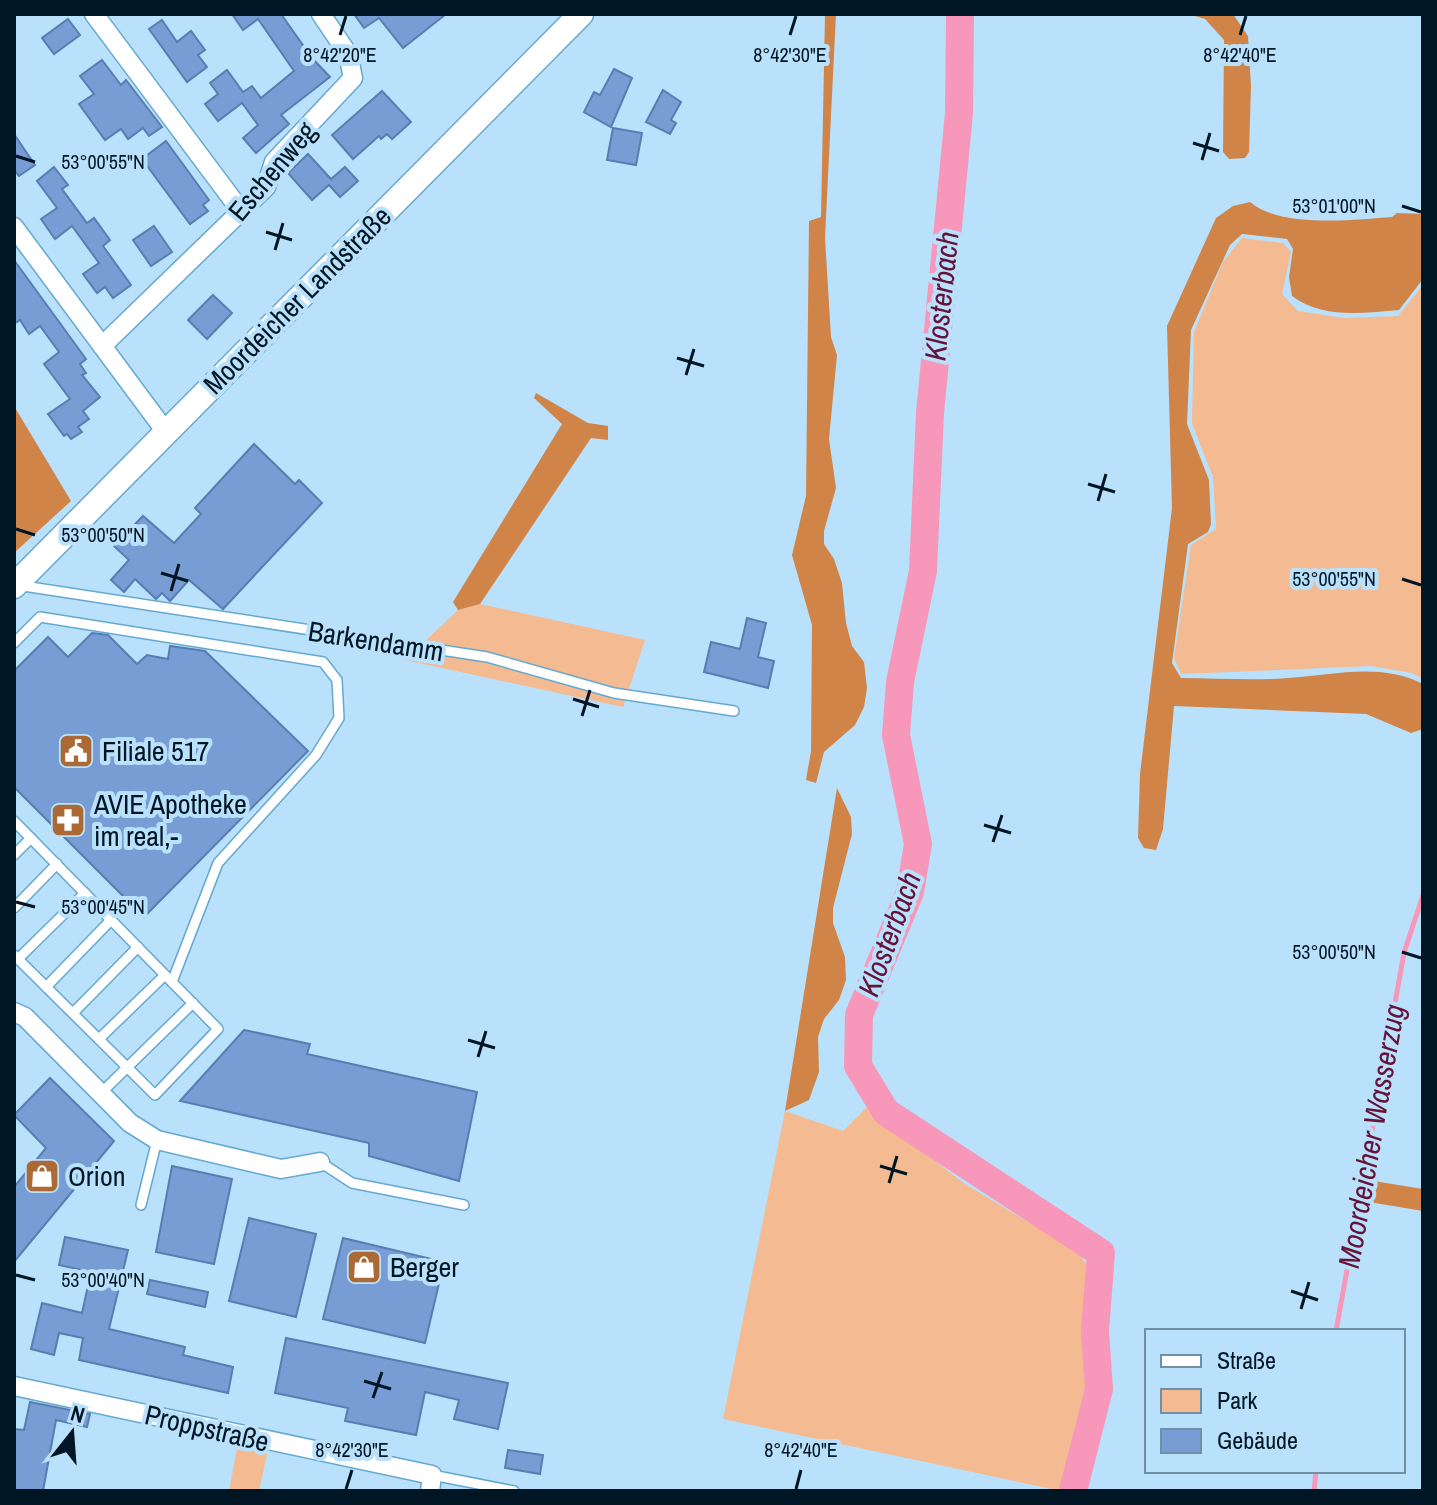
<svg xmlns="http://www.w3.org/2000/svg" width="1437" height="1505" font-family="'Archivo Narrow',sans-serif">
<style>
.green{fill:#f4ba91}
.forest{fill:#d08448}
.lines{fill:none;stroke-linecap:round;stroke-linejoin:round}
.stream{stroke:#f798ba;stroke-width:5}
.river{stroke:#f798ba;stroke-width:28}
.building{fill:#779dd4;stroke:#587db1;stroke-width:2}
.lane-casing{stroke:#65a8d1;stroke-width:12}
.street-casing{stroke:#65a8d1;stroke-width:21}
.secondary-casing{stroke:#65a8d1;stroke-width:27}
.lane{stroke:#fff;stroke-width:9}
.street{stroke:#fff;stroke-width:18}
.secondary{stroke:#fff;stroke-width:24}
.ticks{fill:none;stroke:#001625;stroke-width:3}
.labels{text-anchor:middle;dominant-baseline:central;stroke-width:8;stroke-linejoin:round;paint-order:stroke}
.street-label{font-size:28px;fill:#001625;stroke:#bae1fb}
.poi-label{font-size:28px;fill:#001625;stroke:#bae1fb;text-anchor:start}
.water-label{font-size:30px;font-style:italic;fill:#651339;stroke:#bae1fb}
.ticks-label{font-size:20px;text-anchor:middle;fill:#001625;stroke:#bae1fb;stroke-width:8;stroke-linejoin:round;paint-order:stroke}
</style>
<rect width="100%" height="100%" fill="#bae1fb"/>
<g class="green">
<polygon points="1242,238 1283,243 1291,252 1282,294 1298,311 1344,318 1398,316 1423,285 1423,679 1412,673 1371,666 1181,674 1174,658 1191,545 1216,529 1213,477 1192,424 1194,332 1223,262"/>
<polygon points="480,604 645,640 623,707 405,660 458,610"/>
<polygon points="866,1108 965,1184 1078,1252 1090,1270 1084,1314 1087,1392 1061,1491 723,1419 785,1111 843,1131"/>
<polygon points="238,1443 268,1450 259,1491 229,1491"/>
</g>
<g class="forest">
<polygon points="825,14 836,14 825,238 831,337 837,355 829,439 836,488 824,531 824,544 834,559 842,583 846,623 852,646 864,662 867,688 864,707 855,725 824,752 816,783 806,780 811,751 812,625 792,555 806,496 809,221 821,217"/>
<polygon points="1188,14 1233,14 1248,36 1251,86 1249,152 1245,158 1229,159 1223,152 1224,40 1205,19"/>
<path d="M 1250,202 C 1280,228 1354,220 1392,217 L 1397,213 L 1423,214 L 1423,279 L 1399,310 C 1363,313 1322,319 1292,296 L 1289,277 L 1293,249 L 1287,239 L 1242,234 L 1230,245 L 1191,330 L 1187,424 L 1209,480 L 1211,524 L 1208,532 L 1188,544 L 1172,663 L 1181,678 C 1216,678 1252,681 1288,678 C 1333,675 1381,662 1423,684 L 1423,729 L 1411,733 L 1366,714 L 1174,706 L 1163,829 L 1156,850 L 1144,848 L 1138,838 L 1140,774 L 1172,508 L 1167,326 L 1216,218 L 1233,206 Z"/>
<polygon points="536,393 588,423 608,426 608,440 591,438 480,604 458,610 453,602 562,424 534,398"/>
<polygon points="14,406 71,501 14,553"/>
<polygon points="837,788 851,817 852,834 833,908 833,923 845,957 846,980 839,1000 824,1019 818,1037 819,1072 809,1100 785,1111"/>
<polygon points="1374,1181 1423,1189 1423,1211 1363,1201"/>
</g>
<g class="lines">
<g class="stream">
<polyline points="1336,1331 1404,953 1423,895"/>
<polyline points="1314,1491 1316,1471"/>
</g>
<polyline class="river" points="960,14 959,113 930,413 923,571 900,682 896,735 918,844 910,892 859,1015 858,1066 886,1112 1101,1253 1095,1331 1099,1389 1073,1491"/>
</g>
<g class="building">
<polygon points="232,14 281,14 312,58 330,77 281,115 289,124 256,153 243,138 258,125 242,103 218,121 205,104 218,94 210,83 227,70 243,92 252,86 261,98 294,71 258,19 243,30"/>
<polygon points="354,14 446,14 403,48 379,18 364,28"/>
<polygon points="68,19 80,35 54,54 42,38"/>
<polygon points="162,20 177,42 191,31 205,50 198,55 207,67 187,82 149,29"/>
<polygon points="102,60 121,85 126,80 162,127 149,136 143,128 128,139 121,129 105,140 79,104 94,94 80,76"/>
<polygon points="614,69 632,78 611,127 584,112 594,92 600,95"/>
<polygon points="663,90 681,102 671,120 676,123 670,134 646,122"/>
<polygon points="382,91 411,122 392,139 387,134 381,139 379,136 353,159 332,135"/>
<polygon points="613,128 642,133 636,165 607,160"/>
<polygon points="14,134 35,165 19,176 14,170"/>
<polygon points="166,141 209,200 203,205 208,211 190,224 142,159"/>
<polygon points="308,154 331,179 345,167 358,181 340,197 329,185 312,200 288,173"/>
<polygon points="54,167 68,185 62,189 87,223 94,218 110,240 103,246 131,285 113,298 105,287 97,293 83,274 99,263 72,226 55,239 41,219 57,208 37,181"/>
<polygon points="154,226 172,252 151,266 133,240"/>
<polygon points="14,260 86,359 80,364 86,373 82,375 100,397 83,411 89,419 78,427 82,432 71,439 67,434 64,436 48,414 70,399 44,364 59,352 40,326 29,334 20,320 14,324"/>
<polygon points="213,295 232,313 207,339 188,320"/>
<polygon points="254,444 295,484 299,480 322,503 223,609 189,580 170,601 162,593 156,599 135,579 124,592 111,580 129,560 114,546 143,516 174,543 201,514 195,508"/>
<polygon points="747,618 766,623 758,657 774,661 768,688 704,672 711,642 740,649"/>
<polygon points="92,633 108,635 137,664 147,655 168,659 170,646 205,651 308,751 144,917 14,787 14,671 48,637 68,657"/>
<polygon points="244,1030 310,1044 307,1054 477,1092 459,1181 369,1156 369,1143 180,1101"/>
<polygon points="50,1078 114,1141 14,1262 14,1187 46,1148 14,1115"/>
<polygon points="172,1166 232,1179 214,1264 156,1252"/>
<polygon points="249,1218 316,1234 296,1317 229,1301"/>
<polygon points="65,1237 128,1250 109,1329 185,1347 183,1355 233,1367 228,1393 79,1360 83,1338 59,1333 54,1355 31,1349 42,1303 82,1313 91,1272 59,1265"/>
<polygon points="343,1238 444,1262 425,1343 323,1319"/>
<polygon points="150,1280 208,1292 205,1307 147,1294"/>
<polygon points="286,1338 508,1383 498,1429 454,1419 459,1400 425,1392 416,1435 345,1421 348,1408 275,1393"/>
<polygon points="30,1402 90,1414 87,1427 56,1420 43,1491 14,1491 14,1429 24,1430"/>
<polygon points="508,1450 543,1455 540,1474 505,1468"/>
</g>
<g class="lines">
<g class="lane-casing">
<g id="lane">
<polyline points="17,585 487,657 614,693 734,711"/>
<polyline points="14,643 40,617 323,662 337,680 339,718 316,755 218,863 172,982"/>
<polyline points="14,821 218,1029 155,1095 14,955"/>
<polyline points="14,855 31,838"/>
<polyline points="14,908 57,864"/>
<polyline points="18,959 85,893"/>
<polyline points="46,987 111,920"/>
<polyline points="73,1013 138,947"/>
<polyline points="99,1039 165,975"/>
<polyline points="102,1092 193,1003"/>
<polyline points="320,1162 352,1183 464,1205"/>
<polyline points="141,1205 157,1140"/>
<polyline points="432,1475 514,1491"/>
</g>
</g>
<g class="street-casing">
<g id="street">
<polyline points="94,14 241,211"/>
<polyline points="14,227 166,432"/>
<polyline points="102,346 266,187 274,162 353,78 348,54 321,14"/>
<polyline points="14,1012 25,1017 130,1123 157,1140 281,1169 320,1162"/>
<polyline points="14,1386 432,1475 430,1491"/>
</g>
</g>
<g class="secondary-casing">
<polyline id="secondary" points="14,586 581,14"/>
</g>
<use href="#lane" class="lane"/>
<use href="#street" class="street"/>
<use href="#secondary" class="secondary"/>
</g>
<path class="ticks" d="M 340,35 L 346,16M 790,35 L 796,16M 1240,35 L 1246,16M 1193,143 L 1219,151M 16,156 L 35,162M 1202,160 L 1210,133M 1402,206 L 1421,212M 266,232 L 292,240M 275,250 L 283,223M 677,358 L 704,366M 686,375 L 694,349M 1088,484 L 1115,492M 1098,501 L 1106,474M 16,529 L 35,535M 161,573 L 188,581M 1402,579 L 1421,585M 171,591 L 179,564M 573,699 L 599,707M 582,716 L 590,690M 984,825 L 1011,833M 993,842 L 1002,815M 16,902 L 35,907M 1402,952 L 1421,958M 468,1040 L 495,1048M 478,1057 L 486,1031M 880,1166 L 907,1174M 889,1183 L 897,1156M 16,1275 L 35,1280M 1291,1291 L 1318,1300M 1301,1309 L 1309,1282M 364,1381 L 391,1389M 373,1398 L 382,1372M 346,1489 L 352,1470M 796,1489 L 801,1470"/>
<defs>
<g id="civic-square" transform="scale(1.8)"><rect x="-9" y="-9" width="18" height="18" rx="4" fill="#ab6a35" stroke="#bae1fb"/><path d="M-.6-6.5H3V-4.5H.6V-3L4-1V1h2V6H-6V1h2V-1L-.6-3ZM-1.2 2.5V6h2.4V2.5Z" fill="#fff"/></g>
<g id="pharmacy-square" transform="scale(1.8)"><rect x="-9" y="-9" width="18" height="18" rx="4" fill="#ab6a35" stroke="#bae1fb"/><path d="M-2-6h4v4h4v4h-4v4h-4v-4h-4v-4h4Z" fill="#fff"/></g>
<g id="shop-square" transform="scale(1.8)"><rect x="-9" y="-9" width="18" height="18" rx="4" fill="#ab6a35" stroke="#bae1fb"/><path d="M-5-2.5h2.3a2.7 3.5 0 0 1 5.4 0H5L5.5 6h-11ZM-1.5-2.5h3a1.5 2.3 0 0 0-3 0Z" fill="#fff"/></g>
</defs>
<g fill-rule="evenodd">
<use href="#civic-square" x="76" y="751"/>
<use href="#pharmacy-square" x="68" y="820"/>
<use href="#shop-square" x="42" y="1176"/>
<use href="#shop-square" x="364" y="1267"/>
</g>
<g class="labels">
<g class="street-label">
<text transform="translate(272 171) rotate(-50)">Eschenweg</text>
<text transform="translate(297 300) rotate(-45)">Moordeicher Landstraße</text>
<text transform="translate(376 641) rotate(9)">Barkendamm</text>
<text transform="translate(207 1428) rotate(13)">Proppstraße</text>
</g>
<g class="poi-label">
<text x="102" y="751">Filiale 517</text>
<text x="94" y="804">AVIE Apotheke<tspan x="94" dy="32">im real,-</tspan></text>
<text x="68" y="1176">Orion</text>
<text x="390" y="1267">Berger</text>
</g>
<g class="water-label">
<text transform="translate(941 296) rotate(-84)">Klosterbach</text>
<text transform="translate(889 934) rotate(-70)">Klosterbach</text>
<text transform="translate(1371 1136) rotate(-80)">Moordeicher Wasserzug</text>
</g>
</g>
<g class="ticks-label">
<text x="340" y="62">8°42'20"E</text>
<text x="790" y="62">8°42'30"E</text>
<text x="1240" y="62">8°42'40"E</text>
<text x="103" y="169">53°00'55"N</text>
<text x="1334" y="213">53°01'00"N</text>
<text x="103" y="542">53°00'50"N</text>
<text x="1334" y="586">53°00'55"N</text>
<text x="103" y="914">53°00'45"N</text>
<text x="1334" y="959">53°00'50"N</text>
<text x="103" y="1287">53°00'40"N</text>
<text x="352" y="1457">8°42'30"E</text>
<text x="801" y="1457">8°42'40"E</text>
</g>
<rect width="1437" height="1505" fill="none" stroke="#001625" stroke-width="32"/>
<rect x="1145" y="1329" width="260" height="144" fill="#bae1fb" stroke="#7090a5" stroke-width="2"/>
<rect x="1161" y="1355" width="40" height="12" fill="#ffffff" stroke="#7090a5" stroke-width="2"/>
<text x="1217" y="1369" font-size="24" fill="#001625">Straße</text>
<rect x="1161" y="1389" width="40" height="24" fill="#f4ba91" stroke="#7090a5" stroke-width="2"/>
<text x="1217" y="1409" font-size="24" fill="#001625">Park</text>
<rect x="1161" y="1429" width="40" height="24" fill="#779dd4" stroke="#7090a5" stroke-width="2"/>
<text x="1217" y="1449" font-size="24" fill="#001625">Gebäude</text>
<g transform="translate(72 1433) rotate(17)" stroke="#bae1fb" stroke-width="6" paint-order="stroke">
<path d="M0-6L14 30L0 20L-14 30Z" fill="#001625"/>
<text y="-12" font-size="22" font-weight="bold" text-anchor="middle" fill="#001625">N</text>
</g>
</svg>
